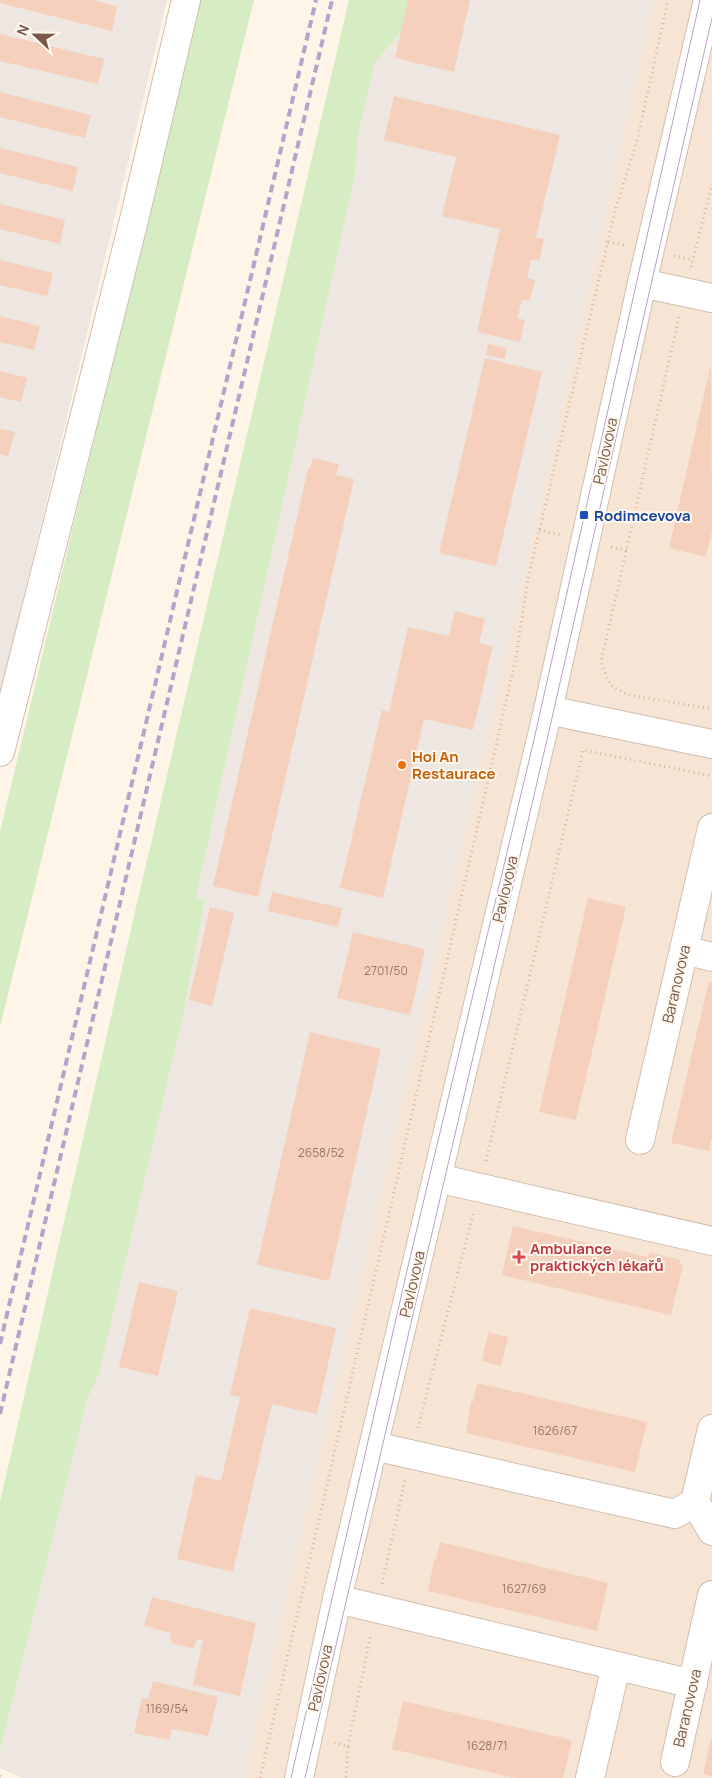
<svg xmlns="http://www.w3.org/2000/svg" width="712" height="1778" font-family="Manrope,sans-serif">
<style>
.residential{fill:#f6e5d5}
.industrial{fill:#eee6e0}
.green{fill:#d6edc4}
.building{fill:#f5d0bd}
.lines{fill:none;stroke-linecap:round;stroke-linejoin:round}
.street-casing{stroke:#d3bdae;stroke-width:30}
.path{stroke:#dab39f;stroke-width:3;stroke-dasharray:1 4;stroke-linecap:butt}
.street{stroke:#fff;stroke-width:28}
.tram{stroke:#b6a3c9;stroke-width:1}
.rail{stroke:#b6a3c9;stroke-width:4;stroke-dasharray:8 5;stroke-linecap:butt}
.transit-dot{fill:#1a4fb4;stroke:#fff8ee;stroke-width:2}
.food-dot{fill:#e8710a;stroke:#fff8ee;stroke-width:2}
.health-dot{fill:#e0444e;stroke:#fff8ee;stroke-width:2}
.labels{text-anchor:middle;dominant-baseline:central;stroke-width:4;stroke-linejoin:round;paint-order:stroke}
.number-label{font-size:12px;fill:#987666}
.street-label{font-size:15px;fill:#795849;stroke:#fff8ee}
.transit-label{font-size:15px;font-weight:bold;fill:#164399;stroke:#fff8ee;text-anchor:start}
.food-label{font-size:15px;font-weight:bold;fill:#c56008;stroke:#fff8ee;text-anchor:start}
.health-label{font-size:15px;font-weight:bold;fill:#be3a42;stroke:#fff8ee;text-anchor:start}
</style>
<rect width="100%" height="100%" fill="#fef4e7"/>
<polygon class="residential" points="654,0 712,0 712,1778 244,1778 488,735"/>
<g class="industrial">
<polygon points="0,0 167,0 0,695"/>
<polygon points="408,0 654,0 488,735 244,1778 21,1778 0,1768 0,1752 87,1400 99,1375 183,1016 205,900 196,897 355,175 358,136 375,62 401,33"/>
</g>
<g class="green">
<polygon points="199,0 254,0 0,1027 0,832"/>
<polygon points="349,0 408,0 401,33 375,62 358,136 355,175 196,897 205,900 183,1016 99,1375 87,1400 0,1752 0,1502 137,903"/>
</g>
<g class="building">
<polygon points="0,0 92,0 117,6 112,31 0,3"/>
<polygon points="408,0 470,0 454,72 395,58"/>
<polygon points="0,34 104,59 98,84 0,61"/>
<polygon points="0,92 91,115 85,138 0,117"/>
<polygon points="394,96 560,135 536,237 544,239 539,261 531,259 527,278 535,280 530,301 522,300 517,318 525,320 520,342 477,332 500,229 442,216 456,157 384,140"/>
<polygon points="0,148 78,167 73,191 0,173"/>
<polygon points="0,204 65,220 60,244 0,229"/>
<polygon points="0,260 53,273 47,296 0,285"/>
<polygon points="0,316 40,326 34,350 0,342"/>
<polygon points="488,344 507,348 505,359 486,355"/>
<polygon points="485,358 542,372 496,566 439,553"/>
<polygon points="711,364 712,531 706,557 669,548"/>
<polygon points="0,371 27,378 21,402 0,397"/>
<polygon points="0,429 15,432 8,456 0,454"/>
<polygon points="313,458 339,464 336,475 354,479 258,897 213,886 308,469 310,469"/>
<polygon points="455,611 485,619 479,643 493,646 473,730 424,719 383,898 340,888 382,710 389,712 408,627 449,636"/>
<polygon points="272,892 342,908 338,927 268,911"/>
<polygon points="588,898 626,907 576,1120 539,1112"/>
<polygon points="210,907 234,913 212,1006 189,1000"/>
<polygon points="353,932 425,949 410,1015 337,998"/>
<polygon points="709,981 712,982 712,1137 709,1151 671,1143"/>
<polygon points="310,1032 381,1049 329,1281 257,1265"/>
<polygon points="513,1226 648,1257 649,1252 680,1260 679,1264 683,1265 671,1315 502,1275"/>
<polygon points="139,1282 178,1291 158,1376 119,1367"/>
<polygon points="250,1308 336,1328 317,1414 272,1404 233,1572 177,1559 196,1475 221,1481 240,1397 230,1395"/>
<polygon points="488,1332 508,1337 501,1366 482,1361"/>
<polygon points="477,1383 647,1422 635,1472 466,1433 471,1401 473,1402"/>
<polygon points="440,1542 608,1583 597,1631 428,1591 434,1560 436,1560"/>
<polygon points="152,1597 256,1623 240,1696 193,1685 203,1640 197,1639 195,1646 192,1648 173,1644 170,1639 172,1633 144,1626"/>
<polygon points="153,1681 218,1697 208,1736 172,1729 169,1740 134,1733 142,1698 148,1699"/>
<polygon points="403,1701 572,1740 563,1778 514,1778 392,1749"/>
<polygon points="711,1739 712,1739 712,1776 703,1774"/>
</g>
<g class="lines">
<g class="street-casing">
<g id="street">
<polyline points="642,283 712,298"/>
<polyline points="548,710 712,744"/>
<polyline points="0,752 134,220 186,0"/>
<polyline points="684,950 712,957"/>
<polyline points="640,1140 712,828"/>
<polyline points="437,1178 712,1241"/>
<polyline points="712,1429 695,1502 712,1531"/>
<polyline points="374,1446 675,1514 695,1502"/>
<polyline points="337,1599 693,1684"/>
<polyline points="675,1762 712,1595"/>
<polyline points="299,1778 337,1599 548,710 642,283 708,0"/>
<polyline points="590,1778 616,1666"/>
</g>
</g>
<g class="path">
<polyline points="608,242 624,245"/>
<polyline points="674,256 693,260"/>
<polyline points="691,267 712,184"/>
<polyline points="679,317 601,662 610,685 628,695 712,709"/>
<polyline points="539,530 561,535"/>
<polyline points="611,547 627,550"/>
<polyline points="486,1161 583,750 712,776"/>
<polyline points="418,1428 473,1214"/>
<polyline points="382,1584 405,1480"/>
<polyline points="334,1743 348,1746 346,1778"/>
<polyline points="348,1746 371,1634"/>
<polyline points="0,1776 4,1778"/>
<polyline points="260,1778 516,658 528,579 614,215 638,137 668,0"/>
</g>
<use href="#street" class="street"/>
<g class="tram">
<polyline points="291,1778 409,1262 533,744 700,0"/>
<polyline points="305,1778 546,744 712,18"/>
</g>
<g class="rail">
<polyline points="0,1344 316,0"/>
<polyline points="0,1414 332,0"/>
</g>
</g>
<rect class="transit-dot" x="579" y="510" width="10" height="10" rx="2.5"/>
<circle class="food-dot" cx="402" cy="765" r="5"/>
<path class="health-dot" d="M516.5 1249.5h5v5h5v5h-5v5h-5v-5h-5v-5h5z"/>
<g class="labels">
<g class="number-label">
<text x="386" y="970">2701/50</text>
<text x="321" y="1152">2658/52</text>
<text x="555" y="1430">1626/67</text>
<text x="524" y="1588">1627/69</text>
<text x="167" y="1708">1169/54</text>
<text x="487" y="1745">1628/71</text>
</g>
<g class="street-label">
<text transform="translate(605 451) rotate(-78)">Pavlovova</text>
<text transform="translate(505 889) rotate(-77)">Pavlovova</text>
<text transform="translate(676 984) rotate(-77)">Baranovova</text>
<text transform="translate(412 1284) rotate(-77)">Pavlovova</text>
<text transform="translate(320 1678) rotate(-78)">Pavlovova</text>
<text transform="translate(687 1708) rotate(-77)">Baranovova</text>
</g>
<g class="transit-label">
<text x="594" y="515">Rodimcevova</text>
</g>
<g class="food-label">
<text x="412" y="756">Hoi An<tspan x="412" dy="17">Restaurace</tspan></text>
</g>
<g class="health-label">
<text x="530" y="1248">Ambulance<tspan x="530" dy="17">praktických lékařů</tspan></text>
</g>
</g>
<g transform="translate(35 35) rotate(292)" stroke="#fff8ee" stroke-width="4" paint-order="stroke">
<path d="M0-4L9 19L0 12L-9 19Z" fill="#795849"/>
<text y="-8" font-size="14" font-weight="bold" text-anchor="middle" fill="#795849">N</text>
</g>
</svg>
